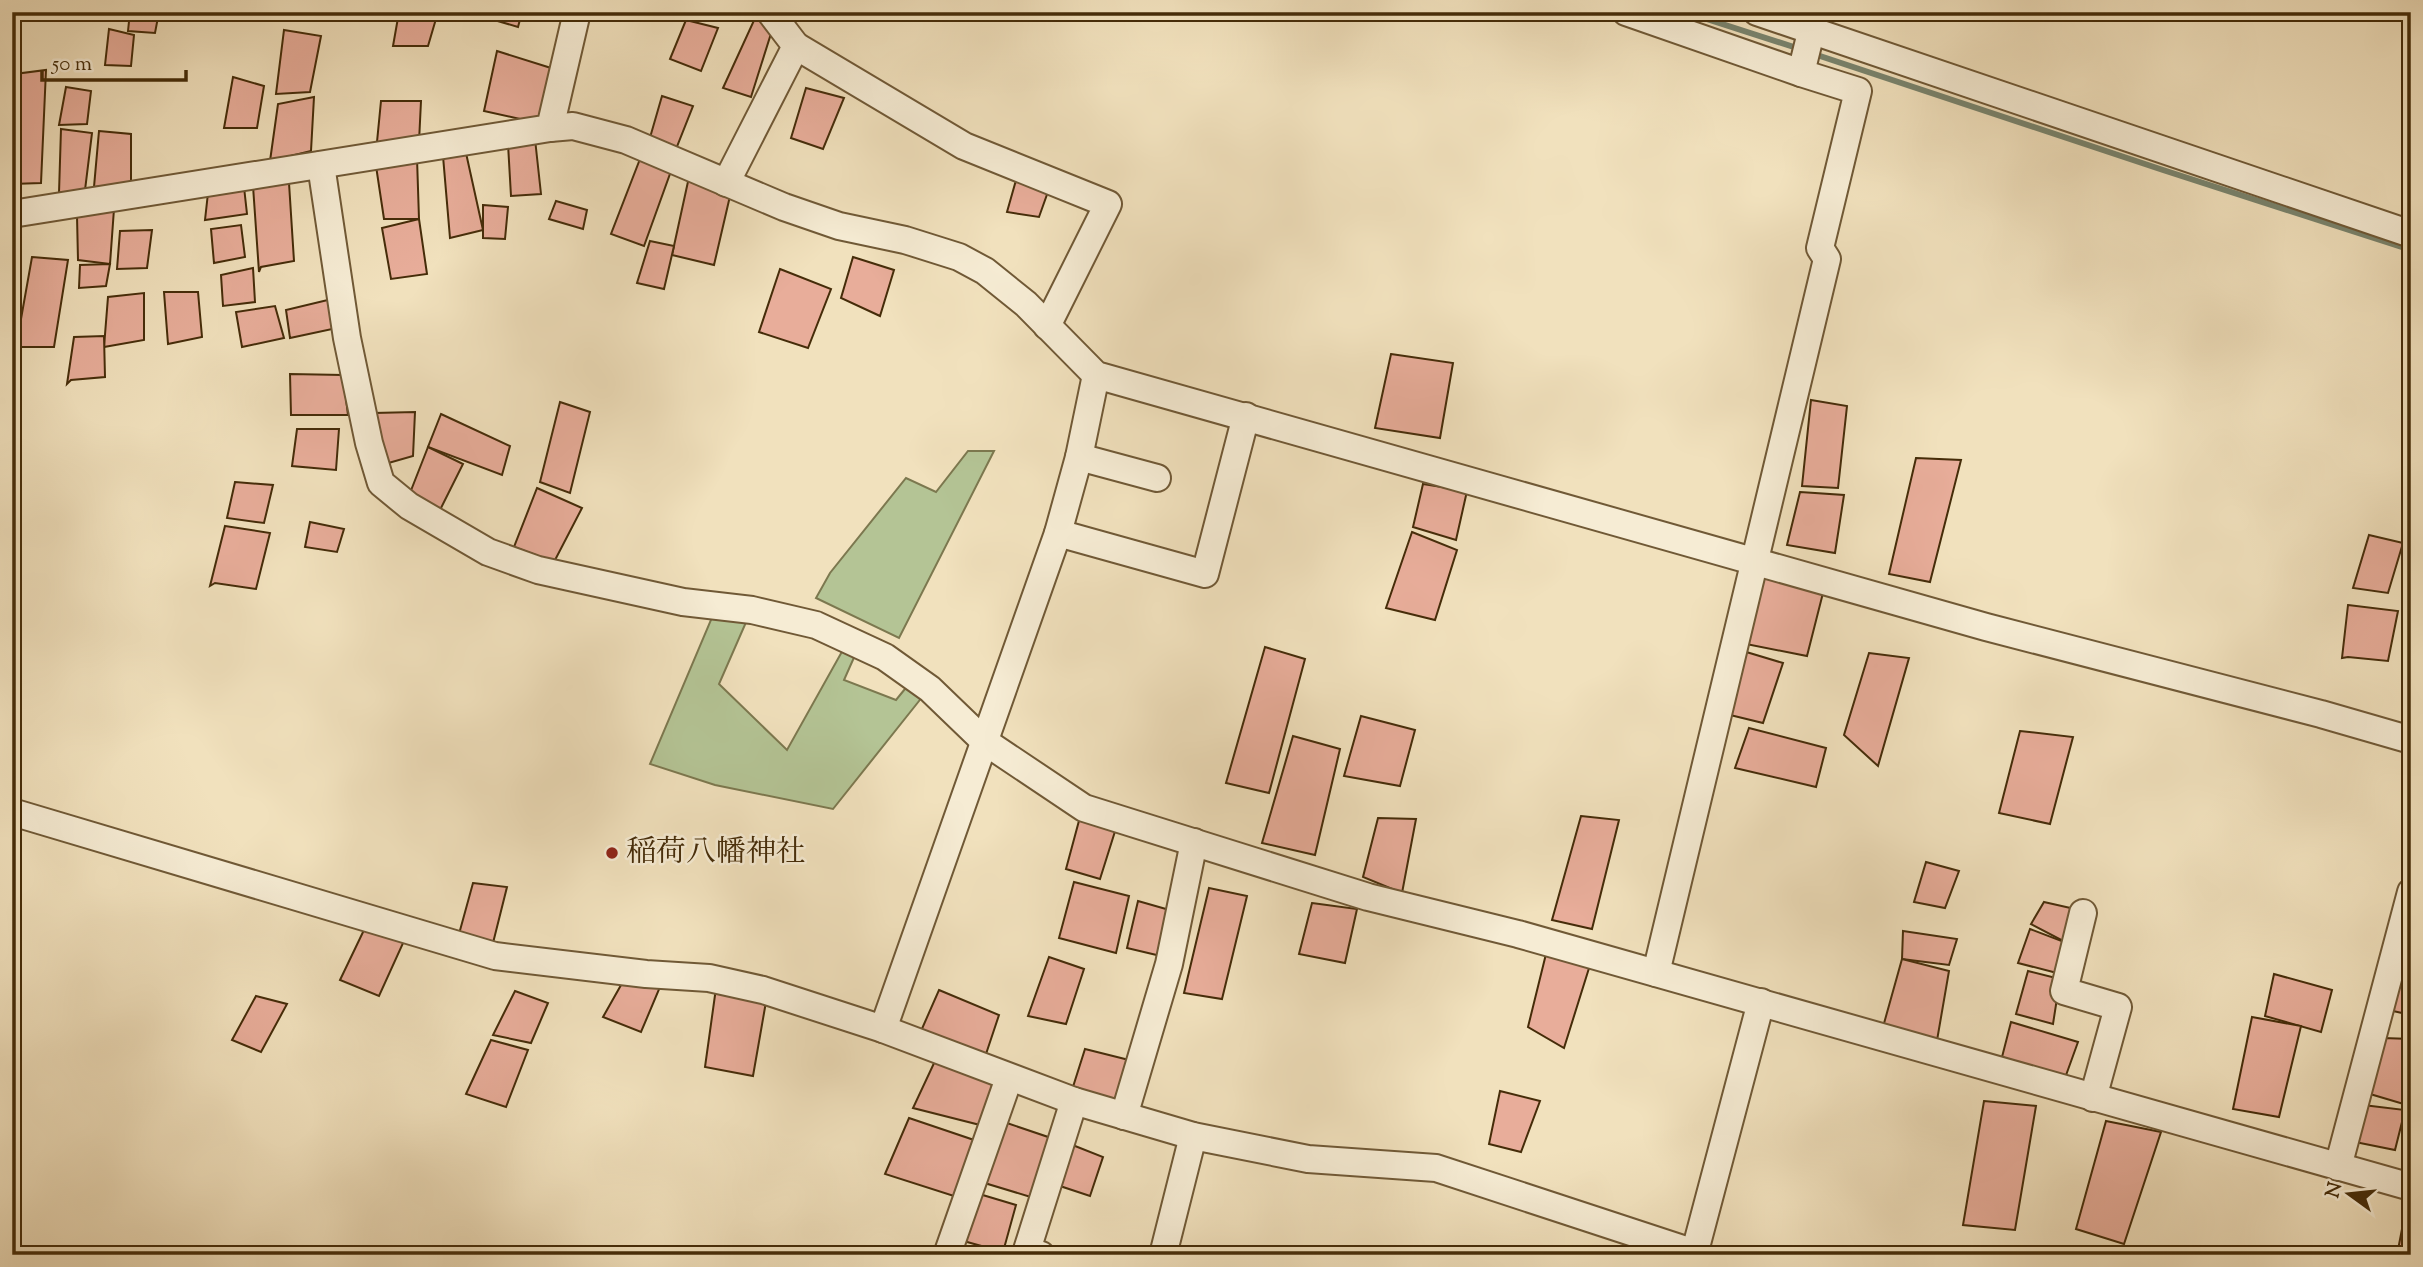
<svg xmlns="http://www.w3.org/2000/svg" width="2423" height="1267" font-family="'Sorts Mill Goudy','Noto Serif JP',serif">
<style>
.green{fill:#b4c495;stroke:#7c784f;stroke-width:2}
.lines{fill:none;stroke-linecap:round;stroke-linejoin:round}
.stream{stroke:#79846e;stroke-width:6}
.building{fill:#e8ad9a;stroke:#452c09;stroke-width:2}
.minor-casing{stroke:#705936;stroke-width:30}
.minor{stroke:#f6ecd4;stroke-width:26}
.poi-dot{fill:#8f2418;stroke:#f6ecd4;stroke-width:2.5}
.labels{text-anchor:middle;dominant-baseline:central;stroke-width:5;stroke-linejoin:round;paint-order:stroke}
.poi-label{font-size:30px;fill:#452c09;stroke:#f6ecd4;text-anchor:start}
</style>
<rect width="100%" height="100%" fill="#f1e1bd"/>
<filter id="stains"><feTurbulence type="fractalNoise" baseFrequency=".00286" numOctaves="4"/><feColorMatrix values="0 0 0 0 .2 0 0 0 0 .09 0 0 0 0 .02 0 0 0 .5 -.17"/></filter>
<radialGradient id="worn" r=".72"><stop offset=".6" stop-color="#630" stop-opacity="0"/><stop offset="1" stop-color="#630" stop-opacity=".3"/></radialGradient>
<g class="green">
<polygon points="968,451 994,451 899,638 816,598 830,573 906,478 936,492"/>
<polygon points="713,615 747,620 719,684 787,750 844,648 856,653 844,680 896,700 909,684 923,696 833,809 715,785 650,764"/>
</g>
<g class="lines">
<g class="stream">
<polyline points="1685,12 1800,49"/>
<polyline points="1814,54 2163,170 2411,250"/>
</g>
</g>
<g class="building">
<polygon points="130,12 159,12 155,33 128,31"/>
<polygon points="399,12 438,12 428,46 393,46"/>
<polygon points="467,12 522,12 518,27"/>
<polygon points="756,16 774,24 751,97 723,88"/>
<polygon points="686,20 718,28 701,71 670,59"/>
<polygon points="109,29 134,35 131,66 105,65"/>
<polygon points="284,30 321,36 310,92 276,94"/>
<polygon points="497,51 551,68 538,123 484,111"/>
<polygon points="46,70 41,183 12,184 15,74"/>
<polygon points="233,77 264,86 257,128 224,128"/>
<polygon points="66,87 91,91 87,124 59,125"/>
<polygon points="806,88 844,98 823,149 791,138"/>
<polygon points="662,96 693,106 676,149 649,141"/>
<polygon points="314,97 311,151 270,161 278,104"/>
<polygon points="381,101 421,101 419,142 377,142"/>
<polygon points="61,129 92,133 85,190 59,193"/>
<polygon points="99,131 131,134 131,184 94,187"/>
<polygon points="535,139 541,194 511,196 508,144"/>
<polygon points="466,153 483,230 450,238 443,156"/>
<polygon points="417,158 419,219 384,219 376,166"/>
<polygon points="640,159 671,171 644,246 611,234"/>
<polygon points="1018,173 1050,186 1039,217 1007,212"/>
<polygon points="689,177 730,196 714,265 672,255"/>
<polygon points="289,183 294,261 261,267 259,272 253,186"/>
<polygon points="244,187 247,214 205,220 208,193"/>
<polygon points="556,201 587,210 583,229 549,219"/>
<polygon points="483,205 508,207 505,239 483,238"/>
<polygon points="114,209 110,264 78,260 77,216"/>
<polygon points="419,219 427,274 391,279 382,228"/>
<polygon points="17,222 12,252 12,223"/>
<polygon points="241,225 245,257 214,263 211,229"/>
<polygon points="152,230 147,268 117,269 120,231"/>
<polygon points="650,241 674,246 664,289 637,283"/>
<polygon points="32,257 68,260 54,347 16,347"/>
<polygon points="853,257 894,270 880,316 841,298"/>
<polygon points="110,264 106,286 79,288 80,265"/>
<polygon points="253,268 255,302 223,306 221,275"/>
<polygon points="780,269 831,289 808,348 759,332"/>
<polygon points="164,292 198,292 202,337 168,344"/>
<polygon points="144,293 144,340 104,347 108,297"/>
<polygon points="336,298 337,328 290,338 286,310"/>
<polygon points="275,306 284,338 242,347 236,312"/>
<polygon points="104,336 105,377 71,380 67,384 74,337"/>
<polygon points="1391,354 1453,363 1440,438 1375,428"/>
<polygon points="290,374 343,375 348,415 291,415"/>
<polygon points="1811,400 1847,406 1838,488 1802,486"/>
<polygon points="560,402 590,412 570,493 540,482"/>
<polygon points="415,412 413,456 385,464 374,413"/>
<polygon points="441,414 510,446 502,475 428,447"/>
<polygon points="297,429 339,429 336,470 292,466"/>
<polygon points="428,447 463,464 440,510 410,493"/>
<polygon points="1916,458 1961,460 1930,582 1889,574"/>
<polygon points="235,482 273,485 264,523 227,518"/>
<polygon points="1423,484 1467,491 1456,540 1413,527"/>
<polygon points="537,488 582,508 554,562 514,547"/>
<polygon points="1800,492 1844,495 1835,553 1787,545"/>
<polygon points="310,522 344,529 337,552 305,547"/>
<polygon points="225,526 270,533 256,589 215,583 210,586"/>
<polygon points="1412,532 1457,550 1435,620 1386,608"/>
<polygon points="2369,535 2403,543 2388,593 2353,588"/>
<polygon points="1758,575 1823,593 1807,656 1746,644"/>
<polygon points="2348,605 2398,611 2388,661 2348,657 2342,658"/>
<polygon points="1265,647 1305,659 1269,793 1226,783"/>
<polygon points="1743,651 1783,663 1763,723 1726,714"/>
<polygon points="1869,653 1909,658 1878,766 1844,735"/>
<polygon points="1361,716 1415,730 1400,786 1344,776"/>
<polygon points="1749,728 1826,748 1816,787 1735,768"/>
<polygon points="2020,731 2073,737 2050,824 1999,813"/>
<polygon points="1293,736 1340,749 1315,855 1262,843"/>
<polygon points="1581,816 1619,820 1592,929 1552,920"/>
<polygon points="1080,817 1117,825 1100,879 1066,869"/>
<polygon points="1378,818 1416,819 1402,893 1363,877"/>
<polygon points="1926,862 1959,871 1945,908 1914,902"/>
<polygon points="1074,882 1129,896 1116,953 1059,938"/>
<polygon points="473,883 507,887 493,943 459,934"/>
<polygon points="1209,888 1247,896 1222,999 1184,993"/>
<polygon points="1138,901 1173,911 1165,957 1127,948"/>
<polygon points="2044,902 2075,909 2067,943 2031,924"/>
<polygon points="1312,903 1357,909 1345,963 1299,954"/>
<polygon points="2030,929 2067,943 2057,973 2018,963"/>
<polygon points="364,930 404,941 379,996 340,980"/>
<polygon points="1903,931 1957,939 1949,965 1902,959"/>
<polygon points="1546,954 1590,965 1564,1048 1528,1027"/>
<polygon points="1049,957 1084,969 1066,1024 1028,1016"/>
<polygon points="1902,959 1949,971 1935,1052 1883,1027"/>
<polygon points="2028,971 2060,979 2053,1024 2016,1014"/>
<polygon points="2274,974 2332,990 2321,1032 2265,1016"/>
<polygon points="625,978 660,987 641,1032 603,1017"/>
<polygon points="2396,982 2411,987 2411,1015 2384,1009"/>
<polygon points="716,988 767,996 753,1076 705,1067"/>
<polygon points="939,990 999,1015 985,1057 921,1031"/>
<polygon points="515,991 548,1003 531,1043 493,1035"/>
<polygon points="256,996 287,1004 261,1052 232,1040"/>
<polygon points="2252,1017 2301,1026 2279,1117 2233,1109"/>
<polygon points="2011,1022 2078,1042 2065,1078 2002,1057"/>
<polygon points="2383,1038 2411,1039 2411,1091 2407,1105 2370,1094"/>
<polygon points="491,1040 528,1050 506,1107 466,1094"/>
<polygon points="1085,1049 1133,1061 1121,1100 1072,1090"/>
<polygon points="935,1061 999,1080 984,1126 913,1108"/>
<polygon points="1500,1091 1540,1101 1521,1152 1489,1144"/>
<polygon points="1984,1101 2036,1106 2015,1230 1963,1225"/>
<polygon points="2363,1105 2405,1110 2395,1150 2355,1142"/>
<polygon points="909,1118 974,1140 957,1197 885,1174"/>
<polygon points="1001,1121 1054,1139 1034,1198 978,1181"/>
<polygon points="2106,1121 2161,1132 2124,1244 2076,1229"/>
<polygon points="1070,1144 1103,1157 1090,1196 1057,1185"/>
<polygon points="976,1193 1016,1205 1003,1252 960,1240"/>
<polygon points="2408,1198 2411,1198 2411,1255 2397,1255"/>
</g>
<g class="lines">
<g class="minor-casing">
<g id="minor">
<polyline points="1626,12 1801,73"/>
<polyline points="1757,12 2411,234"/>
<polyline points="796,46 964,146 1108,204 1047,326"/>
<polyline points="550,128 573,126 626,140 784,207 839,226 905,240 959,257 985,271 1026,304 1096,375 1986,627 2321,714 2411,740"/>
<polyline points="321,165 347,338 369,443 381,483 409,506 488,552 538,570 683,602 752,610 816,625 885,657 930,689 984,741 1084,808 1368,897 1518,934 2411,1187"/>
<polyline points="726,183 796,46 770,12"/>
<polyline points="12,214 550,128 577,12"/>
<polyline points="1079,457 1157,478"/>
<polyline points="1058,533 1205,574 1246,416"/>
<polyline points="12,812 495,956 646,974 709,978 763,990 883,1029 1074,1101 1193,1136 1308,1159 1436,1168 1695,1253"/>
<polyline points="2083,913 2064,991 2118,1007 2093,1098"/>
<polyline points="1656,973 1827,259 1820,248 1858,91 1801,73 1816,12"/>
<polyline points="883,1029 1058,533 1079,457 1096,375"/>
<polyline points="1124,1116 1169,964 1194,842"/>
<polyline points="2338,1167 2411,892"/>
<polyline points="947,1255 1009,1078"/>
<polyline points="1041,1255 1027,1250 1074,1101"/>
<polyline points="1163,1255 1193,1136"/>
<polyline points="1694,1255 1761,1002"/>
</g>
</g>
<use href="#minor" class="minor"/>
</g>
<circle class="poi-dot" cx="612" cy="853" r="7"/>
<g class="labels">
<g class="poi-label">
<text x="626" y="853">稲荷八幡神社</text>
</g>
</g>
<rect width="2423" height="1267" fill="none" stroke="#f1e1bd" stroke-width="42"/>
<rect x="14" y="14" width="2395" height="1239" fill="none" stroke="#452c09" stroke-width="3.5"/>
<rect x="21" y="21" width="2381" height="1225" fill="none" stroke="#452c09" stroke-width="2"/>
<g transform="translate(2349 1194) rotate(285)" stroke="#f6ecd4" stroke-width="5" paint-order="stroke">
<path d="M0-5L12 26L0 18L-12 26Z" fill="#452c09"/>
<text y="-10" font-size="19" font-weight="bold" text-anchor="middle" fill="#452c09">N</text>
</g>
<path d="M42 70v10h144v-10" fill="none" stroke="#452c09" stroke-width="3.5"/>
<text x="52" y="70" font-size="21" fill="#452c09" stroke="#f6ecd4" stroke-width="5" paint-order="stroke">50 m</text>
<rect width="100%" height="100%" filter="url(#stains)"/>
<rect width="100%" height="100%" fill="url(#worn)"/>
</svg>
